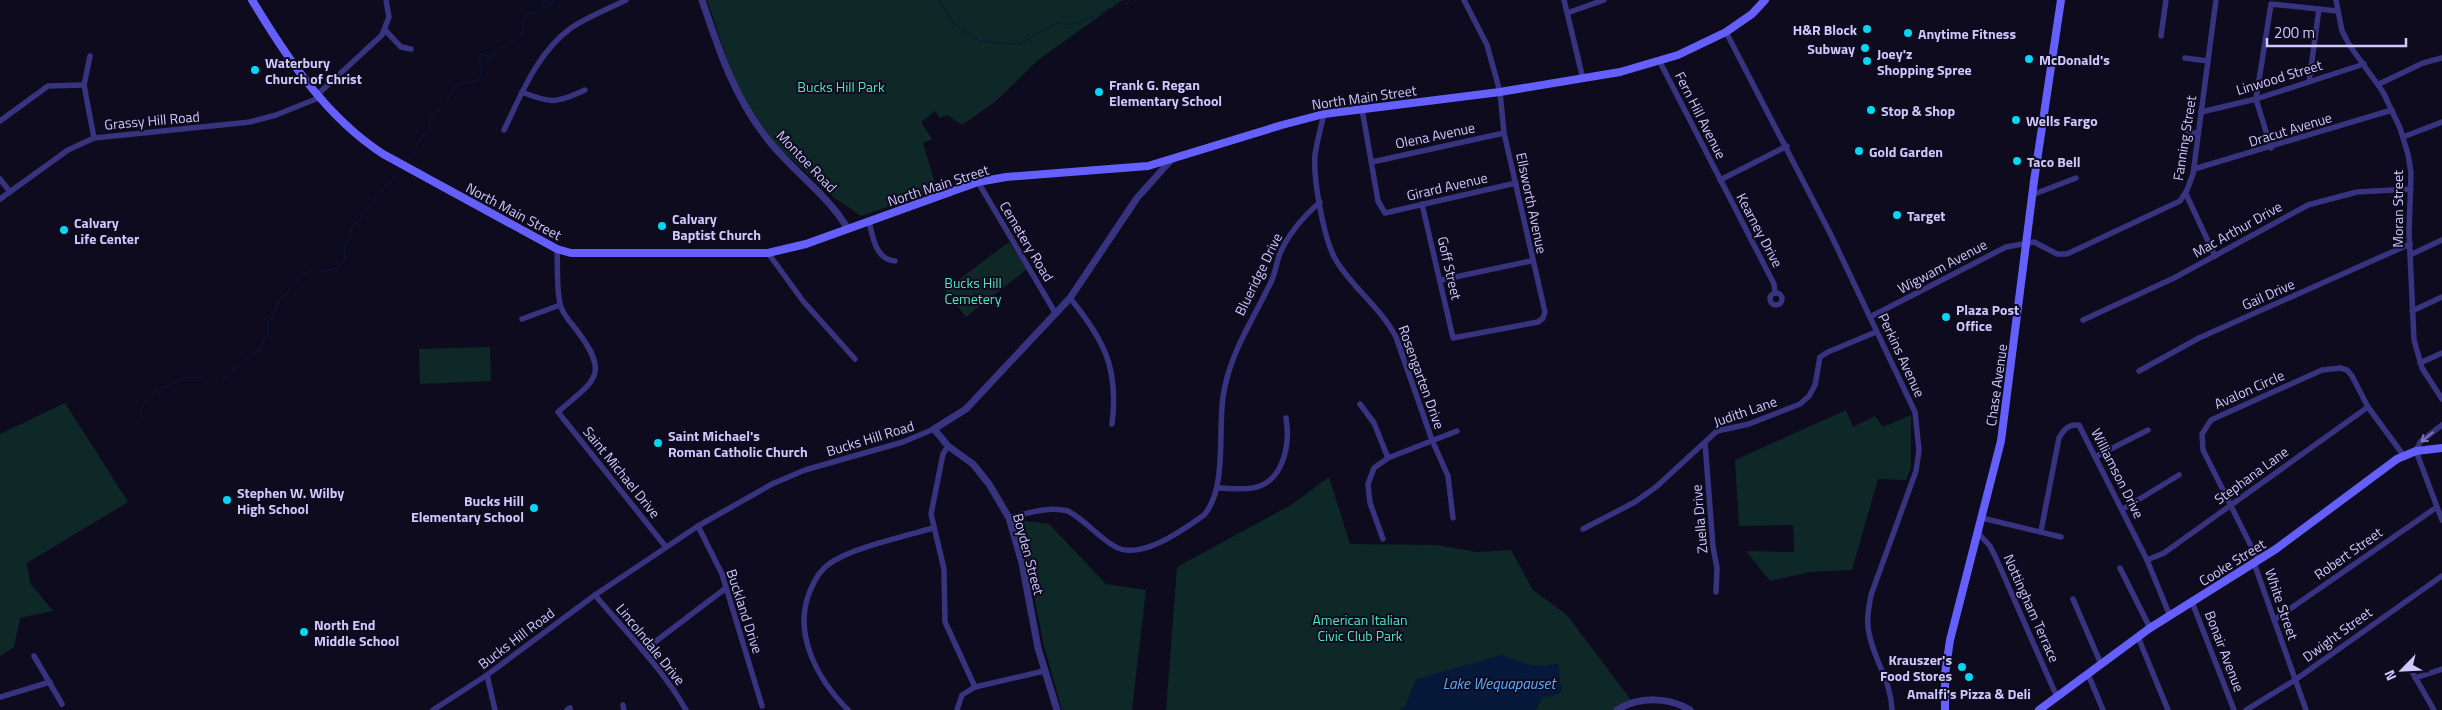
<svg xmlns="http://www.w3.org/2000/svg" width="2442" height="710" font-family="'Titillium Web',sans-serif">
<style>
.green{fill:#0e2827}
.water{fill:#06193b}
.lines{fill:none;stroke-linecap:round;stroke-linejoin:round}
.stream{stroke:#06193b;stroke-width:1}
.minor{stroke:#37337f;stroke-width:5.5}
.tertiary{stroke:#37337f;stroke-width:7}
.secondary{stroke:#655fff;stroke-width:8}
.oneway{stroke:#7b76b9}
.poi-dot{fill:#00d7f3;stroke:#0e0b1e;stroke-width:2}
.labels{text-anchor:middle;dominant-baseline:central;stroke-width:4;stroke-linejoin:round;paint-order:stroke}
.poi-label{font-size:14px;font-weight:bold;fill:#cfc8ff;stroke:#0e0b1e;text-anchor:start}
.street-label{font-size:14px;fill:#cfc8ff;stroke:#0e0b1e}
.park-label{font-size:14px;fill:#4fe4c0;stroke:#0e0b1e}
.water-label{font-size:15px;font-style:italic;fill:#56aeff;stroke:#0e0b1e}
</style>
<rect width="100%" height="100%" fill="#0e0b1e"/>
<g class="green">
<polygon points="707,0 1122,0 1038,60 995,102 962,125 947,115 940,118 935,111 921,122 932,139 923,143 937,190 861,216 832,196 774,143 737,89"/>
<polygon points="1009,242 1027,269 966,317 945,290"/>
<polygon points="490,347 491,381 420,384 419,349"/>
<polygon points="65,403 128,502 27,563 30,583 53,611 20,618 14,647 0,656 0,434"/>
<polygon points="1846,410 1853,427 1875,416 1883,427 1911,415 1911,467 1906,480 1878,479 1852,570 1809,572 1770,581 1746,551 1794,552 1793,525 1739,526 1735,460"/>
<polygon points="1329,477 1350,544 1436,545 1477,552 1511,550 1533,590 1567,615 1631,700 1612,710 1166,710 1177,567 1291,505"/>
<polygon points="1019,520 1049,524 1106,584 1146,590 1132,710 1062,710 1044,646"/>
</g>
<polygon class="water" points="1502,655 1526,664 1539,666 1558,664 1562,691 1559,694 1542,698 1536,710 1400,710 1405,706 1416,679"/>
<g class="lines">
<g class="stream">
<path d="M 939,0 L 953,23 L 979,41 L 1019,44 L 1057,23 C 1081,30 1105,6 1127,3 L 1130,0"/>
<polyline points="544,8 553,3 554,0"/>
<polyline points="405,162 411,157 421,137 427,133 433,116 447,101 453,89 458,85 476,81 482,72 479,59 481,54 490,57 497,49 513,42 522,34 524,20 527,14 541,11 544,2 548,0"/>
<path d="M 220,384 L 222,384 C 224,376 253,352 261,349 L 264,339 L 268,334 L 268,322 L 273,317 L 277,304 L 294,284 L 302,275 L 316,268 L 320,272 L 339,268 L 345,259 L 344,246 L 351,236 L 350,228 L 361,218 L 375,198 L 401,170"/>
<polyline points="143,420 140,414 142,406 157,389 166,387 185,378 204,378"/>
</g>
<g class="minor">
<polyline points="1564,0 1583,79"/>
<polyline points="2336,0 2342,31 2350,46 2383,92 2400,128 2408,154 2411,173 2409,232 2414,340 2422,368 2442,399"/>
<polyline points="1567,13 1604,0"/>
<polyline points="385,30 401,47 411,49"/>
<path d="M 1726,32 L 1831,235 L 1915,412 L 1919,450 L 1916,471 L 1871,595 C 1869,607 1866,620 1869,633 C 1874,661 1891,680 1892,710"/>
<polyline points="2161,36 2166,0"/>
<polyline points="90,56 84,85 94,138"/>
<polyline points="2185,58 2208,61"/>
<polyline points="1660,62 1774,284 1775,293"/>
<polyline points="2309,82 2319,9"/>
<polyline points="2379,84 2423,63 2442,58"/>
<path d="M 522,92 C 551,104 557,103 585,90"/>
<polyline points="318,94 382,35 389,17 386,0"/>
<polyline points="1362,109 1378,201 1385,213 1516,183"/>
<polyline points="2201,112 2256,99 2364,64"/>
<path d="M 1324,114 C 1321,127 1317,141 1315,155 C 1313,179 1324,242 1337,262 C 1354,289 1381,308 1396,337 L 1432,440 L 1448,476 L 1453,518"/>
<polyline points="0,121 48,86 84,85"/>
<path d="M 504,130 C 522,93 537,53 571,28 C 587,17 608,9 626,0"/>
<polyline points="2186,130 2198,134"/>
<polyline points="2403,137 2442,122"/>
<polyline points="2271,148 2256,99 2271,4 2337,11"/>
<polyline points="1372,162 1504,133"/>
<polyline points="2194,169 2392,110"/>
<polyline points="0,179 10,192"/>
<polyline points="1720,180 1787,146"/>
<polyline points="978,182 1056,314"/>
<polyline points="2186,194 2215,256"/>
<polyline points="2032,195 2076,178"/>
<polyline points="0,199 68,150 94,138 250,122 276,115 321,97"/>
<polyline points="1422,204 1453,338 1538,322 1543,318 1545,312 1504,133 1500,92 1487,45 1464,0"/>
<path d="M 869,221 C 873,237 875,259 895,261"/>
<path d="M 557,249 C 558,265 556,292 561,307 C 564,316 572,324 578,332 C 611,376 593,381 558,412 L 666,547"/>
<polyline points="768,253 803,301 855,359"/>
<polyline points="2410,255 2442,240"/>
<polyline points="1441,280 1531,261"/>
<circle cx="1776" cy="299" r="6"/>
<path d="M 1070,298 C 1104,340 1119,368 1112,424"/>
<polyline points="2412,311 2442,297"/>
<polyline points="1870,317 2006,247 2034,242 2057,254 2067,254 2180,201 2187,190 2193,174 2216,0"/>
<polyline points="522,319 560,305"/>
<polyline points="2083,320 2174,278 2308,205 2357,192 2411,189"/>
<polyline points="2420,363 2442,353"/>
<polyline points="2139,371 2199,338 2410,244"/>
<polyline points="1360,404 1374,423 1388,458"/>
<polyline points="2442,425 2420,442 2416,451 2442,520"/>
<polyline points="1705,443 1713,547 1717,568 1716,592"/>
<polyline points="948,446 943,454 931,514 944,569 945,622 975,687"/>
<polyline points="2095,457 2148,430"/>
<path d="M 1217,488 C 1229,488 1248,491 1260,486 C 1285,476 1290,442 1286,418"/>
<polyline points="2123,509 2179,475"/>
<path d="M 1009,518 C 1028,513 1049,506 1068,511 C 1085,520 1097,536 1114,546 C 1139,562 1183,530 1204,515 C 1227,489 1218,431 1223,397 C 1229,354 1253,320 1271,282 C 1275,274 1276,265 1279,256 C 1287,235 1303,217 1320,202"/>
<polyline points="1982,518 2061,537"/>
<polyline points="698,526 722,574 762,706"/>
<polyline points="1583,529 1635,502 1656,487 1717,431 1749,424 1800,404 1809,396 1815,385 1820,357 1828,352 1876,332"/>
<path d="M 2041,531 L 2059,438 C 2064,429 2069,424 2079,425 L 2147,560 L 2170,616"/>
<polyline points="1978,533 1990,546 1996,558 2057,697"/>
<polyline points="1383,539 1370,503 1368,484 1374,468 1388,458 1457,431"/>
<polyline points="2147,560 2164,553 2368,407"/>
<polyline points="2258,560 2203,450 2202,434 2211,420 2322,370 2340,368 2347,370 2352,376 2368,407 2404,456"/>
<polyline points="2254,563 2306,710"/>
<polyline points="2120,568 2150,628"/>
<path d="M 595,595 C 626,632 662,668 686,710"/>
<polyline points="2073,599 2101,664"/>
<polyline points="2192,602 2234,710"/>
<polyline points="2274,620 2437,507"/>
<polyline points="2138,637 2168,710"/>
<polyline points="643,651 726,588"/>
<polyline points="34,656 62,704"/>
<polyline points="2407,663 2434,710"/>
<polyline points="2088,674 2103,710"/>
<polyline points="487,675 495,710"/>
<polyline points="2415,678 2442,669"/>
<polyline points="0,697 50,682"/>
<polyline points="623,705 624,710"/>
<polyline points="433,710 487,675 595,595 698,526 772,484 805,470 903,442 934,429"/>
<polyline points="567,710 570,708"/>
<path d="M 848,710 C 818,680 792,634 810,591 C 814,581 820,570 829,564 C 850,548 906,536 933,528"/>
<polyline points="957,710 962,695 975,687 1044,671"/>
<polyline points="2246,710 2295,680 2442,576"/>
</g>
<g class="tertiary">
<path d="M 702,0 C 719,51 735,99 769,141 C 794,172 827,194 848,229"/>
<polyline points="1057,710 1038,648 1022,563 1009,518 989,484 973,464 948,446 934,429 966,409 1070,298 1137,198 1171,160"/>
<path d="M 1617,710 C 1639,696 1669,697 1690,710"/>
</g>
<g class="secondary">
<path d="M 252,0 C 287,58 326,117 383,154 L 557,249 L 571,253 L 768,253 L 806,244 L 978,182 L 1006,177 L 1148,166 L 1282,125 L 1324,114 L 1500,92 L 1620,72 L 1678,55 L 1726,32 L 1752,14 L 1765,0"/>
<polyline points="1945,710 1945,674 1950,640 2001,441 2034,181 2061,0"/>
<polyline points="2039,710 2150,628 2276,549 2397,459 2416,451 2442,448"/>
</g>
</g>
<defs><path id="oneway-shaft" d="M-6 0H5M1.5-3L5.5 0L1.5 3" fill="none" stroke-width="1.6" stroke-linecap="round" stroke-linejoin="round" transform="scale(1.25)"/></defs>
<use class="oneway" href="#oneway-shaft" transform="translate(2427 437) rotate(141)"/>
<g class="poi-dot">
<circle cx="1867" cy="29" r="5"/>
<circle cx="1908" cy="33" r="5"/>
<circle cx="1865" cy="48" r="5"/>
<circle cx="2029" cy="59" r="5"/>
<circle cx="1867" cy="61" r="5"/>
<circle cx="255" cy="70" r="5"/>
<circle cx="1099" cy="92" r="5"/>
<circle cx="1871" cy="110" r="5"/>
<circle cx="2016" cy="120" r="5"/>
<circle cx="1859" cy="151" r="5"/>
<circle cx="2017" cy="161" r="5"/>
<circle cx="1897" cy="215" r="5"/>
<circle cx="662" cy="226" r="5"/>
<circle cx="64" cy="230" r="5"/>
<circle cx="1946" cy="317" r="5"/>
<circle cx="658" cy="443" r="5"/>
<circle cx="227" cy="500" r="5"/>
<circle cx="534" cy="508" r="5"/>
<circle cx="304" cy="632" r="5"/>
<circle cx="1962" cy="667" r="5"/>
<circle cx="1969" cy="677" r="5"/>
</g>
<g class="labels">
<g class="poi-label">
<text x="1857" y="29" text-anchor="end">H&amp;R Block</text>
<text x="1918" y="33">Anytime Fitness</text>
<text x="1855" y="48" text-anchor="end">Subway</text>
<text x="1877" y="53">Joey'z<tspan x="1877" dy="16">Shopping Spree</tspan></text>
<text x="2039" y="59">McDonald's</text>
<text x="265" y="62">Waterbury<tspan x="265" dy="16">Church of Christ</tspan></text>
<text x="1109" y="84">Frank G. Regan<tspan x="1109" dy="16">Elementary School</tspan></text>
<text x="1881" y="110">Stop &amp; Shop</text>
<text x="2026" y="120">Wells Fargo</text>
<text x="1869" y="151">Gold Garden</text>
<text x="2027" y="161">Taco Bell</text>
<text x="1907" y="215">Target</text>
<text x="672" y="218">Calvary<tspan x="672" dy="16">Baptist Church</tspan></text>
<text x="74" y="222">Calvary<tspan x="74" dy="16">Life Center</tspan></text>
<text x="1956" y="309">Plaza Post<tspan x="1956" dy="16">Office</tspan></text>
<text x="668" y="435">Saint Michael's<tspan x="668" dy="16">Roman Catholic Church</tspan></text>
<text x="237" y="492">Stephen W. Wilby<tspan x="237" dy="16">High School</tspan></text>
<text x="524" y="500" text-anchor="end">Bucks Hill<tspan x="524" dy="16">Elementary School</tspan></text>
<text x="314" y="624">North End<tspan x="314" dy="16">Middle School</tspan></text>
<text x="1952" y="659" text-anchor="end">Krauszer's<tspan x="1952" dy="16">Food Stores</tspan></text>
<text x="1969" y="693" text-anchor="middle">Amalfi's Pizza &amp; Deli</text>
</g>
<g class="street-label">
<text transform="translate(2279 77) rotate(-17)">Linwood Street</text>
<text transform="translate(1364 97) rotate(-8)">North Main Street</text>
<text transform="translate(1701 115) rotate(63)">Fern Hill Avenue</text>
<text transform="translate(152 120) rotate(-5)">Grassy Hill Road</text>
<text transform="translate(2290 129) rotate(-17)">Dracut Avenue</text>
<text transform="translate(1435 135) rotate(-12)">Olena Avenue</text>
<text transform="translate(2184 138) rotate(-81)">Fanning Street</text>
<text transform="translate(807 161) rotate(46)">Montoe Road</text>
<text transform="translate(938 185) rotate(-18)">North Main Street</text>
<text transform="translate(1447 186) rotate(-13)">Girard Avenue</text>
<text transform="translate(1532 203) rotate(78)">Ellsworth Avenue</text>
<text transform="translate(2397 209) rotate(-90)">Moran Street</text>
<text transform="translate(514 211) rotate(28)">North Main Street</text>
<text transform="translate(2237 229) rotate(-29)">Mac Arthur Drive</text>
<text transform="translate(1760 230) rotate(62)">Kearney Drive</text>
<text transform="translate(1027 241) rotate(59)">Cemetery Road</text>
<text transform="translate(1942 266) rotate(-28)">Wigwam Avenue</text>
<text transform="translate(1450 268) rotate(77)">Goff Street</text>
<text transform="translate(1258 274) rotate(-64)">Blueridge Drive</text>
<text transform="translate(2268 294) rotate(-24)">Gail Drive</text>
<text transform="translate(1902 355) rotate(65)">Perkins Avenue</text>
<text transform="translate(1422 377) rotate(70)">Rosengarten Drive</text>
<text transform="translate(1996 385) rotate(-82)">Chase Avenue</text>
<text transform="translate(2249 389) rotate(-24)">Avalon Circle</text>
<text transform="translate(1745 411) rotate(-19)">Judith Lane</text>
<text transform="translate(870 438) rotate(-17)">Bucks Hill Road</text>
<text transform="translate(622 472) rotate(51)">Saint Michael Drive</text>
<text transform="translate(2118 473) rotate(63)">Williamson Drive</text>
<text transform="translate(2251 475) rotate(-36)">Stephana Lane</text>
<text transform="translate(1699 519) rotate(-95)">Zuella Drive</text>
<text transform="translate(2348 553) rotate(-35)">Robert Street</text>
<text transform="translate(1029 554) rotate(75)">Boyden Street</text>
<text transform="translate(2232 562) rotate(-32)">Cooke Street</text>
<text transform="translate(2282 604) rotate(71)">White Street</text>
<text transform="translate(2032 608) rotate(66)">Nottingham Terrace</text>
<text transform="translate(745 611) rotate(72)">Buckland Drive</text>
<text transform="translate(2337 634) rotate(-36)">Dwight Street</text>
<text transform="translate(516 638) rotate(-37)">Bucks Hill Road</text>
<text transform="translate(651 644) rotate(51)">Lincolndale Drive</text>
<text transform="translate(2225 651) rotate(69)">Bonair Avenue</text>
</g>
<g class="park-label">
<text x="841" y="86">Bucks Hill Park</text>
<text x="973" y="282">Bucks Hill<tspan x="973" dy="16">Cemetery</tspan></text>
<text x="1360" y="619">American Italian<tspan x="1360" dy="16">Civic Club Park</tspan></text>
</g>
<g class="water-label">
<text x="1499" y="683">Lake Wequapauset</text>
</g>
</g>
<g transform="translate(2402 670) rotate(246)" stroke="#0e0b1e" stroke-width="4" paint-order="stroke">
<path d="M0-4L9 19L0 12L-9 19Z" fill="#cfc8ff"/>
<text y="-8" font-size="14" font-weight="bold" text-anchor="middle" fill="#cfc8ff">N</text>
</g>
<path d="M2267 38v8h139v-8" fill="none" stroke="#cfc8ff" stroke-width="2.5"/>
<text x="2274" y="38" font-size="15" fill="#cfc8ff" stroke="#0e0b1e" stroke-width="4" paint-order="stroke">200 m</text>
</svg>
